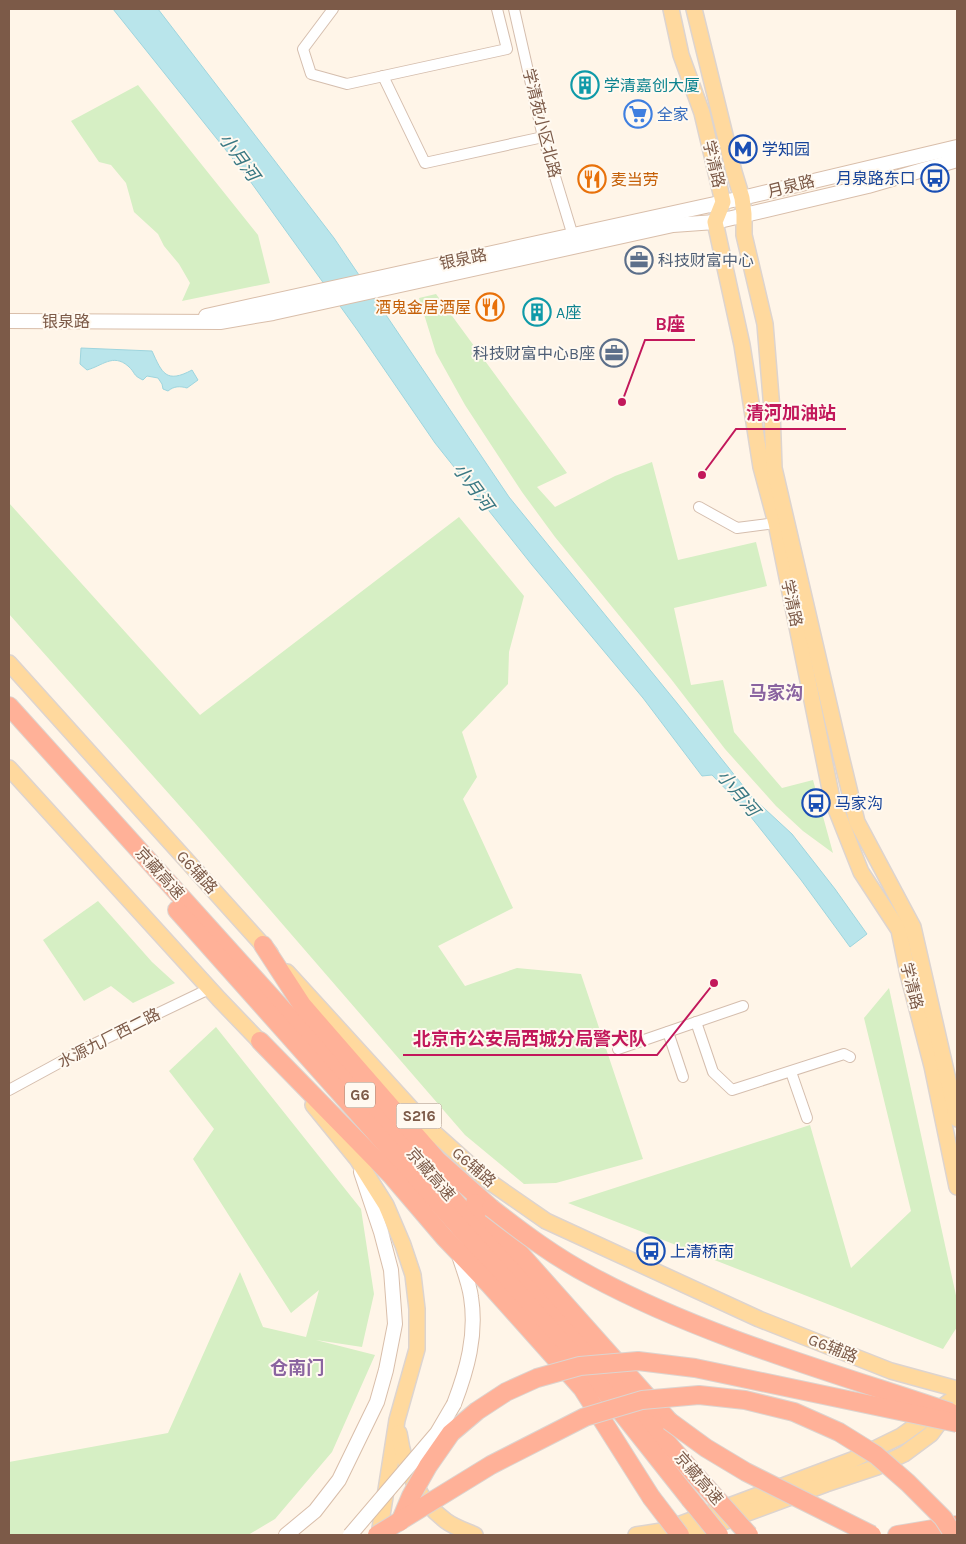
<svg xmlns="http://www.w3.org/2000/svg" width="966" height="1544" font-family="Karla,'Noto Sans SC',sans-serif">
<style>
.green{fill:#d6efc4}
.water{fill:#b9e5eb;stroke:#9ed5de}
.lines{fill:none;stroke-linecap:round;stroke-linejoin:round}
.street-casing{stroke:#d5beae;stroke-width:12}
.secondary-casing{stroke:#d9beaa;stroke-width:16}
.primary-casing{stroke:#ddd4cf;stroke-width:18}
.highway-casing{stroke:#ddd4cf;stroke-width:20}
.street{stroke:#fff;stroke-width:10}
.secondary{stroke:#fff;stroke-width:14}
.primary{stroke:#ffd99e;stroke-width:15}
.highway{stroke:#ffb198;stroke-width:18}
.secondary-bridge-casing{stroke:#d9beaa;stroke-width:16;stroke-linecap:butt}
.highway-bridge-casing{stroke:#ddd4cf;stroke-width:20;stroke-linecap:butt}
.secondary-bridge{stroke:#fff;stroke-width:14}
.highway-bridge{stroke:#ffb198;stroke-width:18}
.labels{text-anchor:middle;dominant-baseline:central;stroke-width:4;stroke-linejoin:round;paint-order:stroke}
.shield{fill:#fff9f0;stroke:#a38a7a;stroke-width:1}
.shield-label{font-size:15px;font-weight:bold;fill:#7c5a48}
.culture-label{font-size:16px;fill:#0d838f;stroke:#fff9f0;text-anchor:start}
.shop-label{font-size:16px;fill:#366cbe;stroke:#fff9f0;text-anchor:start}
.street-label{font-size:16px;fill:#7c5a48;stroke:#fff9f0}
.transit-label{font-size:16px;fill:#164399;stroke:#fff9f0;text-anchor:start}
.food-label{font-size:16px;fill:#c56008;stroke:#fff9f0;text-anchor:start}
.service-label{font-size:16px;fill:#4e5e75;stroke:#fff9f0;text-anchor:start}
.water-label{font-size:18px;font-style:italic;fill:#397883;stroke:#fff9f0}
.neighbourhood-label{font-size:18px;font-weight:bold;fill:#8a64a0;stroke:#fff9f0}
.leader{fill:none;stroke:#c2185b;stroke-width:2}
.callout-dot{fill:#c2185b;stroke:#fff9f0;stroke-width:2}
.callout-label{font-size:18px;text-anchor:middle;font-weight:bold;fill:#c2185b;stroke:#fff9f0;stroke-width:4;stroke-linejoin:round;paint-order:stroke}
</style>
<rect width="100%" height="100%" fill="#fff5e8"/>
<g class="green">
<polygon points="138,85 258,235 270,283 182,301 190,283 179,264 164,246 158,234 134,212 126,183 111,165 99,162 71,121"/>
<polygon points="436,294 567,473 537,487 555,507 615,476 652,462 678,560 756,542 767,586 674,608 691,685 723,680 734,732 782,788 813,780 833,853 803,831 776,806 725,749 671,679 555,537 522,492 465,405 436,353 419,298"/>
<polygon points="9,503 200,715 459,517 524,596 509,652 508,684 462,732 477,777 463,799 513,908 438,946 465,986 517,968 581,974 643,1159 556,1183 524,1184 465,1135 194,822 9,614"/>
<polygon points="98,901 152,962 175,983 133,1003 111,986 84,1001 43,940"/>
<polygon points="889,988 957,1300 957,1327 943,1349 568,1203 810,1125 851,1268 911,1211 864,1018"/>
<polygon points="216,1027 361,1209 374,1294 362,1347 316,1340 375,1355 332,1452 275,1519 248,1535 9,1535 9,1462 168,1433 240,1272 263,1327 306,1337 319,1290 291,1313 193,1159 214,1129 169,1071"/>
</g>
<g class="water">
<polygon points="113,9 158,9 334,238 509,497 677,703 752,797 792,834 835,889 867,934 850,947 801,880 743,807 712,775 702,776 643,698 532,565 435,443 358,331 245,174"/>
<path d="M 81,348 L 152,351 C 162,373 166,384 192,370 L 198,380 L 187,388 C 180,386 174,386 168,391 L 163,389 L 162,384 L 158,378 L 147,376 L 143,380 C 132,375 136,373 128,366 C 113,353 102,366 87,370 L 80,364 Z"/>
</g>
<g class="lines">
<g class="street-casing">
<g id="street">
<polyline points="333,9 303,49 311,74 347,84 507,49 497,9"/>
<polyline points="514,9 543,137 573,236"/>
<polyline points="383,76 425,163 543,137"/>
<polyline points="699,507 737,528 776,523"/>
<polyline points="696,1022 713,1072 732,1090 844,1054 850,1057"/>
<polyline points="668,1032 683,1077"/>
<polyline points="618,1049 743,1006"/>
<polyline points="791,1072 807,1118"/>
<polyline points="9,1090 90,1046 209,989"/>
</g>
</g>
<g class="secondary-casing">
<g id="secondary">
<polyline points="206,316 742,198 957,147"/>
<polyline points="9,321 220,322 273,313 673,225 715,222 868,186 957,160"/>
<path d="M 454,1404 C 467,1370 477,1335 471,1297 C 469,1282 462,1266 458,1252"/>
<polyline points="286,1535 315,1511 339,1480 377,1402 386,1370 395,1324 391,1270 381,1232 361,1172"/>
</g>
</g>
<g class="primary-casing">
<g id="primary">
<polyline points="671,9 681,55 702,113 723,202 715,222 742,345 761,467 776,523 832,799 861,872 899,930 908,974 932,1066 957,1187"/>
<polyline points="694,9 734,172 742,198 744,214 744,235 765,324 772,410 774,468 841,756 857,822 913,927 957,1119"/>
<polyline points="9,663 270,953"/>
<polyline points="9,768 219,999 267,1049"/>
<polyline points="287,972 430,1129 487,1180 546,1221 759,1319 891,1371 957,1389"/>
<polyline points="313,1105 357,1159 386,1205 403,1245 413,1275 417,1309 417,1349 397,1420 379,1535"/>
<path d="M 399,1433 C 404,1467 418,1500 446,1521 C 454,1527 466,1531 475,1535"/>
<polyline points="636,1535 662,1531 852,1460 901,1436 957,1396"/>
<polyline points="688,1535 826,1484 877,1467 904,1454 931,1434 948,1411"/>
</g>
</g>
<g class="highway-casing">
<g id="highway">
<polyline points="9,706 413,1154 706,1487"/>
<polyline points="177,910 599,1384 690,1499"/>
<polyline points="263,945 302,1005 437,1160 491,1208"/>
<polyline points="260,1041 391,1175 444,1237 489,1284 582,1388 651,1497"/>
<polyline points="475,1203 669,1421"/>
<polyline points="897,1535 957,1525"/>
</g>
</g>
<use href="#street" class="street"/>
<use href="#secondary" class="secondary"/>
<use href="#primary" class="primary"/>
<use href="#highway" class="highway"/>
<g class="secondary-bridge-casing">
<polyline id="secondary-bridge" points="350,1535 437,1433 454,1404"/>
</g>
<g class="highway-bridge-casing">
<g id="highway-bridge">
<path d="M 491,1208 C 523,1233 555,1257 591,1276 C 702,1336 831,1372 950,1412"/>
<polyline points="669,1421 706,1448 746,1472 872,1535"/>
<polyline points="706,1487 749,1535"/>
<polyline points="651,1497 680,1535"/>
<polyline points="690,1499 719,1535"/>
<polyline points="400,1522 411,1496 428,1466 451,1433 477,1411 506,1392 537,1378 580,1366 638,1361 695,1368 957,1423"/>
<polyline points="377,1535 491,1465 585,1417 642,1400 699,1395 745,1400 794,1412 839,1432 876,1455 908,1483 943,1518 954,1535"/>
</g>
</g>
<use href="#secondary-bridge" class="secondary-bridge"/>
<use href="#highway-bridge" class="highway-bridge"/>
</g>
<defs>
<g id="building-ring" transform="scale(1.4375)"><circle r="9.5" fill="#fff9f0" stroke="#0f9aa8" stroke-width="1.5"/><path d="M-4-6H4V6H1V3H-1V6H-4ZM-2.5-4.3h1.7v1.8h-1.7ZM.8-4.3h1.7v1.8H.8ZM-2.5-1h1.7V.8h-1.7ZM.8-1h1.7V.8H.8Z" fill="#0f9aa8"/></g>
<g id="supermarket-ring" transform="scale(1.4375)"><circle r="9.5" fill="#fff9f0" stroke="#3f7fe0" stroke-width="1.5"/><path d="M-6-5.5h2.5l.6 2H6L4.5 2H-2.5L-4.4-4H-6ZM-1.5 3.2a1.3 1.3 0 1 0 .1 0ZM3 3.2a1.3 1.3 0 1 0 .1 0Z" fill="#3f7fe0"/></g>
<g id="metro-ring" transform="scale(1.4375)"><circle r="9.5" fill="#fff9f0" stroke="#1a4fb4" stroke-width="1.5"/><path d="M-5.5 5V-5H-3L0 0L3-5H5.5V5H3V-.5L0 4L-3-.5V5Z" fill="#1a4fb4"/></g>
<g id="bus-ring" transform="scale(1.4375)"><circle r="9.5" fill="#fff9f0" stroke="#1a4fb4" stroke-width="1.5"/><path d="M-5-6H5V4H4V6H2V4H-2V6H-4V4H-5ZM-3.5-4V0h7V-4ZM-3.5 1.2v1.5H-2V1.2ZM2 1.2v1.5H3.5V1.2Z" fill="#1a4fb4"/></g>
<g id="restaurant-ring" transform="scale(1.4375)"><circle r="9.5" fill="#fff9f0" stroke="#e8710a" stroke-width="1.5"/><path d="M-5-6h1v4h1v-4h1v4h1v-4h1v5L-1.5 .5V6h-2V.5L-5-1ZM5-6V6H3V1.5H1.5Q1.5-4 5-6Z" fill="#e8710a"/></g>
<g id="office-ring" transform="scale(1.4375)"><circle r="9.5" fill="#fff9f0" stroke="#5c6f8a" stroke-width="1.5"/><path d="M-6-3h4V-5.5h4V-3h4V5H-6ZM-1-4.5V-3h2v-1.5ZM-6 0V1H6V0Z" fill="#5c6f8a"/></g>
</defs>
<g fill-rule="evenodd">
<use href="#building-ring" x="585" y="85"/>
<use href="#supermarket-ring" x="638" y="114"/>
<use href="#metro-ring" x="743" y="149"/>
<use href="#bus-ring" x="935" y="178"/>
<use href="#restaurant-ring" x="592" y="179"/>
<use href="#office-ring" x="639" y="260"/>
<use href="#restaurant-ring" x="490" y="307"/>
<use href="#building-ring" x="537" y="312"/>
<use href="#office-ring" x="614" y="353"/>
<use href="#bus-ring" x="816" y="803"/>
<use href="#bus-ring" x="651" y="1251"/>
</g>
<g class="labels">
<g class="shield">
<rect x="345" y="1082.5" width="30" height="25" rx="4"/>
<rect x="396.5" y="1103.5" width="45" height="25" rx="4"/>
</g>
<g class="shield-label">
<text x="360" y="1095">G6</text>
<text x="419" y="1116">S216</text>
</g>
<g class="culture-label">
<text x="604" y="85">学清嘉创大厦</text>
<text x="556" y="312">A座</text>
</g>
<g class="shop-label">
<text x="657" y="114">全家</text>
</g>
<g class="street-label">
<text transform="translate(542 123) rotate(76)">学清苑小区北路</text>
<text transform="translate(714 164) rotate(77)">学清路</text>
<text transform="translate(791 186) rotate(-14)">月泉路</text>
<text transform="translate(463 259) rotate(-12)">银泉路</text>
<text x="66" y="321">银泉路</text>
<text transform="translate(792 603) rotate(78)">学清路</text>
<text transform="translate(197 872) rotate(48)">G6辅路</text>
<text transform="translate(160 873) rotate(48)">京藏高速</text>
<text transform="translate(912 986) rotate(76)">学清路</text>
<text transform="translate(109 1038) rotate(-27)">水源九厂西二路</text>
<text transform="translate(474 1167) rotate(41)">G6辅路</text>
<text transform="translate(431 1174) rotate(49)">京藏高速</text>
<text transform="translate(833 1348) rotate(22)">G6辅路</text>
<text transform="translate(699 1478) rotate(49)">京藏高速</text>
</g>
<g class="transit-label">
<text x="762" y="149">学知园</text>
<text x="916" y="178" text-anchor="end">月泉路东口</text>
<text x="835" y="803">马家沟</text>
<text x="670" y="1251">上清桥南</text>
</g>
<g class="food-label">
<text x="611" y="179">麦当劳</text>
<text x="471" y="307" text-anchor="end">酒鬼金居酒屋</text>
</g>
<g class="service-label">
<text x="658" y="260">科技财富中心</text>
<text x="595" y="353" text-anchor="end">科技财富中心B座</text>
</g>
<g class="water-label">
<text transform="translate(239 157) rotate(54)">小月河</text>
<text transform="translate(473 487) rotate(54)">小月河</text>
<text transform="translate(738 793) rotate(50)">小月河</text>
</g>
<g class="neighbourhood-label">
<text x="776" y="693">马家沟</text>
<text x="297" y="1368">仓南门</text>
</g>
</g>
<path class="leader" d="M622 402L645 340H695M702 475L736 429H846M714 983L657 1055H403"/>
<g class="callout-dot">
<circle cx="622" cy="402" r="5"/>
<circle cx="702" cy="475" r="5"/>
<circle cx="714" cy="983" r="5"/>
</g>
<g class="callout-label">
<text x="670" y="330">B座</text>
<text x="791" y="419">清河加油站</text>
<text x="530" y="1045">北京市公安局西城分局警犬队</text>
</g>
<rect width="966" height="1544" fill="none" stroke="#7c5a48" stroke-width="20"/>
</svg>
